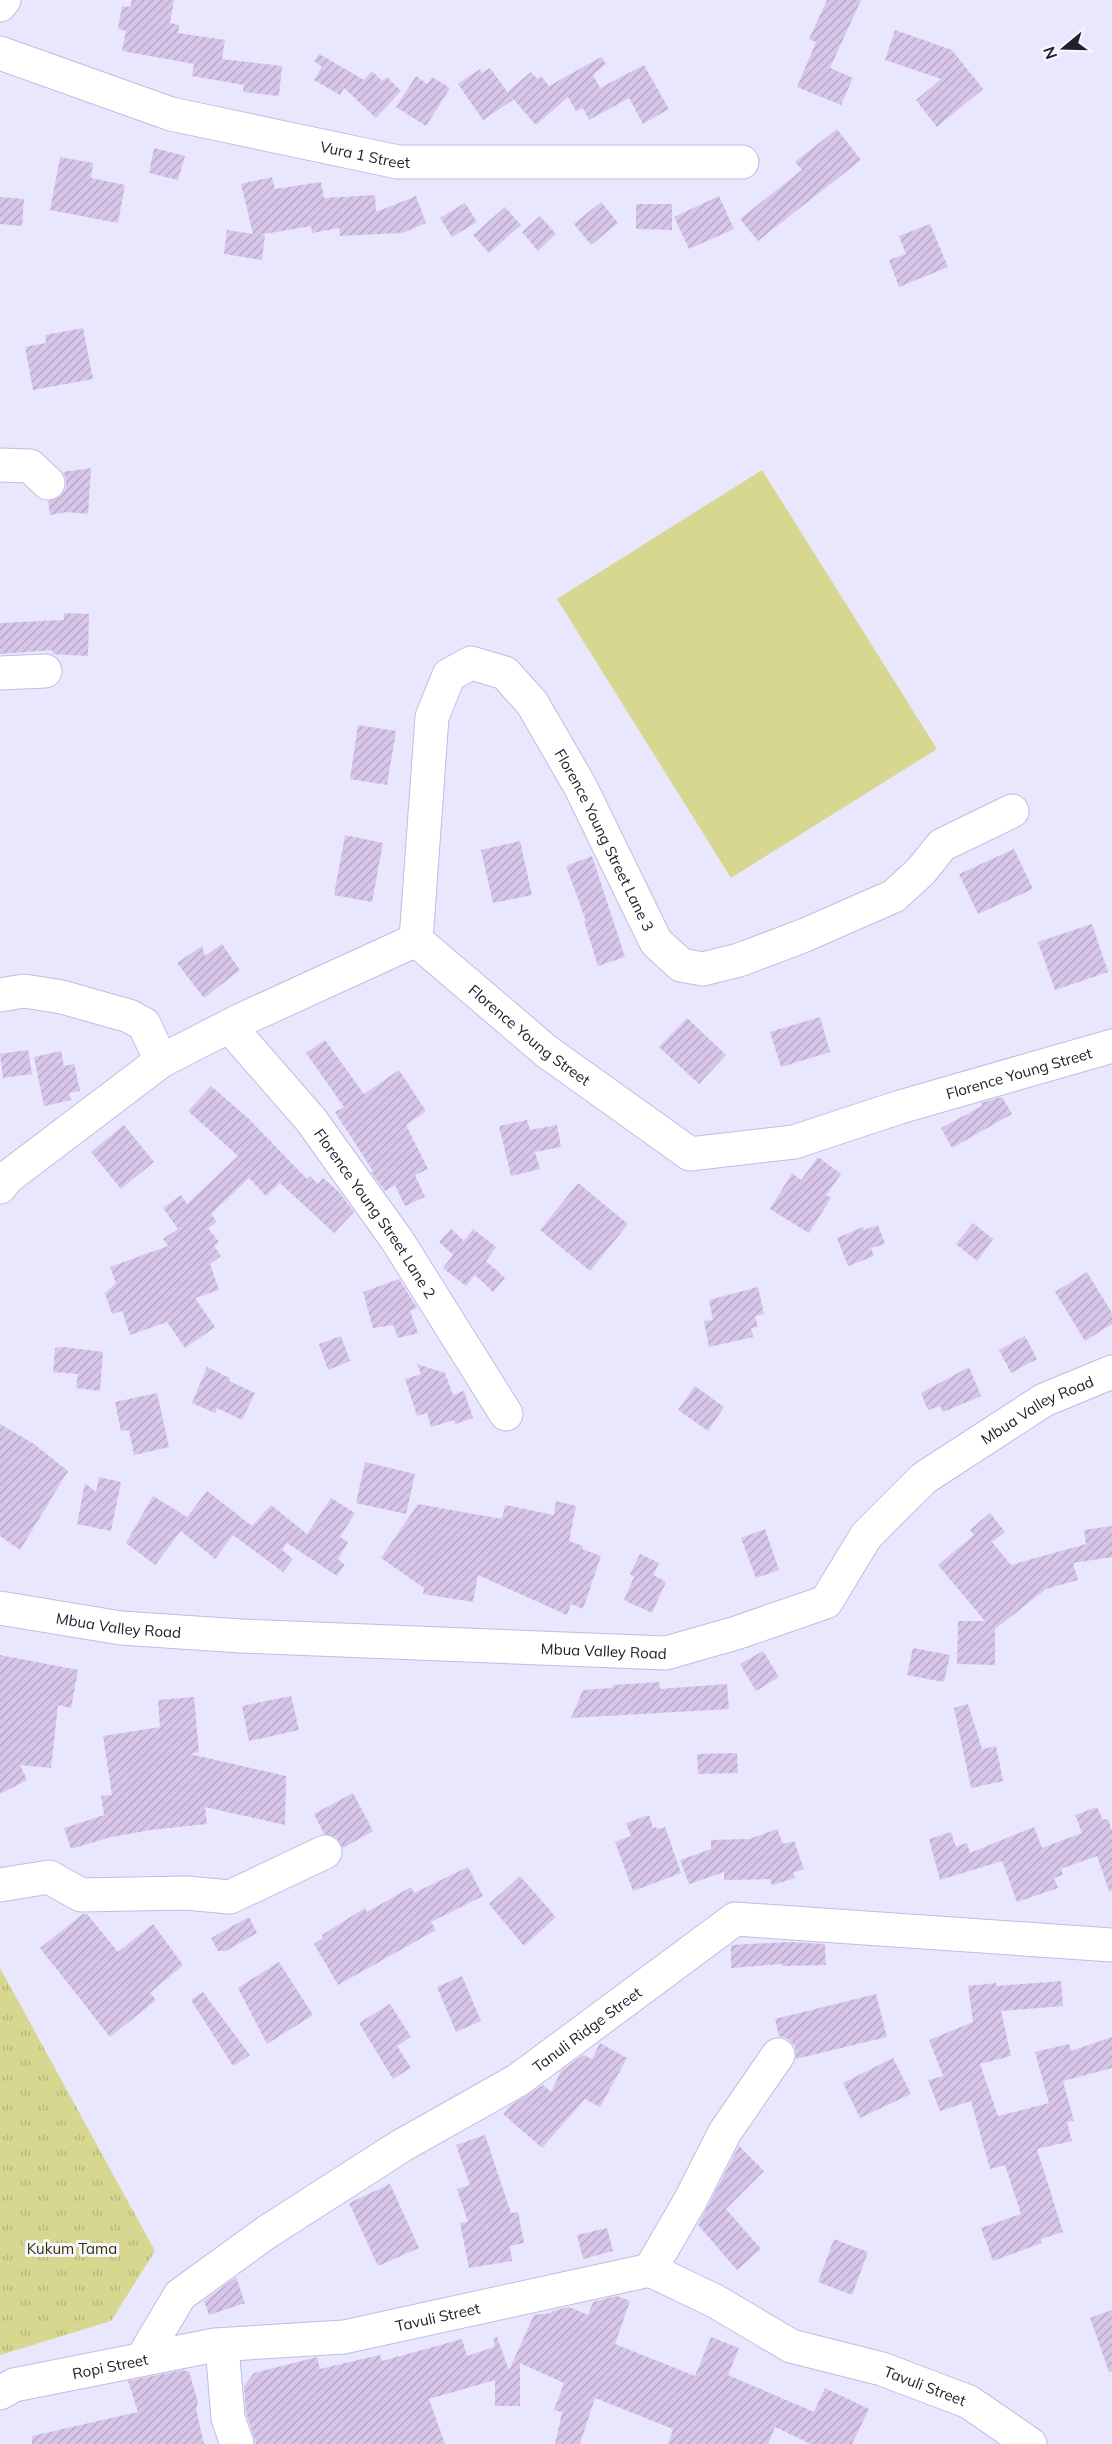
<svg xmlns="http://www.w3.org/2000/svg" width="1112" height="2444" font-family="Mulish,sans-serif">
<style>
.park{fill:url(#park-tufts)}
.pitch{fill:#d8d78f}
.building{fill:url(#building-hatch)}
.lines{fill:none;stroke-linecap:round;stroke-linejoin:round}
.minor-casing{stroke:#bfbde2;stroke-width:35}
.minor{stroke:#fff;stroke-width:33}
.labels{text-anchor:middle;dominant-baseline:central;stroke-width:6;stroke-linejoin:round;paint-order:stroke}
.street-label{font-size:15px;fill:#21212e;stroke:#f6f6fe}
.park-label{font-size:15px;fill:#363405;stroke:#f6f6fe}
</style>
<defs>
<pattern id="park-tufts" width="24" height="20" patternUnits="userSpaceOnUse" patternTransform="scale(1.5)"><rect width="24" height="20" fill="#d8d78f"/><path d="M3 7l-1-3M5 7V3M7 7l1-3M15 17l-1-3M17 17v-4M19 17l1-3" fill="none" stroke="#b9b87c"/></pattern>
<pattern id="building-hatch" width="6" height="6" patternUnits="userSpaceOnUse" patternTransform="scale(1.5)"><rect width="6" height="6" fill="#d7c6e9"/><path d="M-1 1l2-2M0 6l6-6M5 7l2-2" fill="none" stroke="#b8aac8"/></pattern>
</defs>
<rect width="100%" height="100%" fill="#e8e7fe"/>
<polygon class="park" points="0,1968 155,2251 111,2321 0,2355"/>
<polygon class="pitch" points="762,470 937,749 731,878 557,599"/>
<g class="building">
<polygon points="132,0 174,0 170,23 179,25 178,33 225,40 222,59 282,66 279,96 243,92 244,85 192,76 194,64 122,51 126,31 118,29 122,6 130,7"/>
<polygon points="827,0 861,0 830,68 853,78 841,105 797,87 816,42 809,39"/>
<polygon points="895,30 952,50 983,89 937,127 916,100 941,79 885,60"/>
<polygon points="319,54 364,80 372,71 382,81 387,77 401,91 376,118 344,88 340,95 314,80 322,67 314,61"/>
<polygon points="601,57 606,64 593,75 600,88 644,65 669,109 643,124 629,98 589,120 583,108 576,111 568,97 536,125 507,92 531,72 537,79 541,76 549,86"/>
<polygon points="490,68 513,100 483,120 458,84 480,69 482,73"/>
<polygon points="416,76 427,84 432,77 450,88 426,126 396,107"/>
<polygon points="837,129 861,160 758,241 740,219 802,170 795,162"/>
<polygon points="154,148 185,156 178,180 149,173"/>
<polygon points="60,157 93,163 91,178 125,185 118,223 50,210"/>
<polygon points="272,177 275,189 321,182 324,198 375,195 376,212 416,196 426,223 402,233 340,236 339,228 312,233 311,226 259,235 265,235 262,260 224,254 227,230 253,234 241,184"/>
<polygon points="719,196 734,229 689,249 674,217"/>
<polygon points="0,197 24,199 22,226 0,224"/>
<polygon points="601,202 618,223 591,245 574,224"/>
<polygon points="465,203 477,222 452,237 440,218"/>
<polygon points="636,204 672,204 672,230 636,229"/>
<polygon points="505,207 521,225 489,253 473,235"/>
<polygon points="540,216 556,234 538,251 522,232"/>
<polygon points="930,224 948,267 899,287 889,260 906,254 899,236"/>
<polygon points="83,328 93,379 33,390 25,347 46,343 45,335"/>
<polygon points="91,468 88,514 67,512 50,515 48,501 61,496 66,488 66,478 63,472"/>
<polygon points="64,613 89,614 88,656 53,654 52,650 0,654 0,623 64,620"/>
<polygon points="358,725 396,731 387,785 350,779"/>
<polygon points="345,835 383,843 372,902 334,895"/>
<polygon points="520,841 532,895 493,903 481,850"/>
<polygon points="1014,849 1033,889 978,914 959,874"/>
<polygon points="592,856 625,957 598,966 584,921 586,921 566,866"/>
<polygon points="1092,924 1108,972 1055,990 1038,942"/>
<polygon points="222,944 240,970 204,998 177,963 202,946 205,956"/>
<polygon points="820,1017 830,1052 781,1067 770,1032"/>
<polygon points="687,1018 726,1055 699,1084 659,1047"/>
<polygon points="325,1040 364,1094 399,1070 426,1111 406,1125 428,1169 415,1175 425,1197 405,1206 395,1185 385,1191 371,1172 373,1171 335,1112 344,1107 306,1053"/>
<polygon points="28,1050 32,1074 3,1078 0,1054"/>
<polygon points="61,1051 64,1066 74,1064 80,1091 69,1093 71,1100 44,1106 34,1057"/>
<polygon points="211,1086 249,1119 307,1179 310,1176 318,1184 323,1178 339,1192 354,1212 334,1233 280,1183 266,1196 249,1178 211,1214 217,1222 208,1228 219,1242 214,1246 221,1256 210,1264 219,1290 195,1298 215,1327 185,1348 167,1322 130,1335 122,1311 112,1314 105,1293 116,1283 110,1267 168,1246 163,1239 178,1229 163,1208 181,1195 187,1204 238,1156 188,1111"/>
<polygon points="1002,1097 1012,1114 952,1148 941,1128 982,1106 981,1103"/>
<polygon points="527,1120 530,1130 557,1125 561,1147 535,1152 540,1169 511,1176 499,1126"/>
<polygon points="124,1125 154,1162 121,1189 91,1152"/>
<polygon points="818,1157 841,1174 826,1195 831,1198 809,1233 770,1209 792,1173 801,1180"/>
<polygon points="578,1183 628,1224 590,1271 540,1230"/>
<polygon points="973,1223 993,1239 977,1261 956,1244"/>
<polygon points="878,1225 885,1244 871,1248 874,1256 848,1266 837,1238 863,1227 864,1230"/>
<polygon points="451,1229 464,1241 473,1229 496,1247 486,1261 505,1278 493,1292 475,1275 466,1286 443,1268 453,1255 439,1242"/>
<polygon points="1087,1272 1112,1313 1112,1324 1085,1341 1055,1292"/>
<polygon points="399,1279 417,1308 410,1311 418,1333 398,1338 393,1325 373,1328 363,1292"/>
<polygon points="758,1287 764,1314 755,1316 758,1327 751,1328 753,1337 709,1347 704,1321 713,1320 709,1300"/>
<polygon points="341,1336 350,1361 328,1370 319,1344"/>
<polygon points="1025,1336 1037,1359 1011,1373 999,1350"/>
<polygon points="63,1347 103,1352 100,1391 76,1388 78,1374 53,1372 55,1348"/>
<polygon points="417,1364 445,1373 453,1395 464,1391 473,1418 455,1424 454,1420 431,1427 427,1413 417,1416 405,1379 421,1374"/>
<polygon points="207,1367 230,1378 229,1381 255,1393 242,1420 217,1408 215,1413 192,1403"/>
<polygon points="969,1367 981,1396 943,1412 940,1406 928,1410 921,1393"/>
<polygon points="695,1386 724,1407 708,1431 678,1410"/>
<polygon points="157,1393 169,1447 134,1455 129,1430 121,1431 115,1402"/>
<polygon points="0,1424 34,1444 68,1471 20,1550 0,1536"/>
<polygon points="365,1462 415,1474 406,1514 356,1503"/>
<polygon points="99,1477 121,1482 111,1531 77,1524 85,1483 96,1492"/>
<polygon points="207,1491 252,1526 271,1505 307,1534 331,1498 355,1513 340,1537 348,1542 338,1559 345,1565 337,1576 287,1543 282,1550 293,1559 283,1572 233,1535 215,1559 181,1531 155,1565 126,1543 153,1496 187,1517"/>
<polygon points="556,1501 576,1506 569,1541 583,1546 582,1549 601,1556 583,1609 571,1604 567,1615 478,1575 473,1602 423,1594 424,1588 381,1558 418,1504 502,1519 505,1505 554,1515"/>
<polygon points="990,1513 1005,1532 992,1542 1011,1565 1086,1544 1084,1530 1112,1526 1112,1557 1073,1563 1078,1580 1046,1589 995,1629 995,1665 957,1664 958,1621 985,1621 938,1565 974,1535 970,1530"/>
<polygon points="765,1529 779,1570 756,1578 741,1538"/>
<polygon points="640,1554 659,1563 653,1575 666,1582 652,1613 624,1600 634,1577 630,1574"/>
<polygon points="913,1648 950,1655 944,1682 907,1675"/>
<polygon points="763,1651 779,1677 756,1691 740,1664"/>
<polygon points="0,1655 78,1670 71,1708 58,1705 51,1768 20,1765 27,1780 0,1794"/>
<polygon points="659,1682 660,1689 727,1684 729,1709 571,1718 583,1690 613,1688 613,1685"/>
<polygon points="291,1696 299,1730 249,1741 242,1706"/>
<polygon points="194,1697 199,1752 190,1754 286,1776 285,1825 205,1807 207,1824 150,1830 107,1838 71,1849 64,1828 104,1815 101,1796 112,1795 103,1736 160,1727 158,1700"/>
<polygon points="968,1704 982,1749 996,1746 1003,1781 971,1788 954,1708"/>
<polygon points="737,1753 738,1773 698,1774 697,1754"/>
<polygon points="353,1793 373,1831 343,1848 336,1837 324,1834 314,1814"/>
<polygon points="1097,1807 1103,1820 1108,1819 1112,1831 1112,1891 1109,1891 1097,1856 1061,1869 1063,1875 1054,1878 1058,1888 1017,1902 1002,1861 940,1880 929,1839 951,1832 956,1847 967,1843 970,1853 1034,1827 1042,1848 1082,1833 1075,1815"/>
<polygon points="649,1815 653,1828 656,1827 657,1829 665,1827 681,1873 633,1891 615,1842 631,1836 626,1823"/>
<polygon points="777,1829 783,1844 794,1841 804,1869 793,1873 795,1878 772,1885 770,1879 724,1880 724,1872 689,1884 680,1860 711,1849 711,1840 749,1839"/>
<polygon points="468,1867 483,1896 431,1922 436,1930 338,1985 314,1944 323,1938 322,1935 365,1908 367,1912 411,1887 414,1893"/>
<polygon points="520,1876 556,1917 524,1946 489,1904"/>
<polygon points="83,1914 87,1914 118,1952 153,1924 183,1965 150,1993 156,2000 110,2037 40,1948"/>
<polygon points="249,1917 257,1933 226,1951 218,1951 211,1938"/>
<polygon points="789,1942 825,1944 826,1965 782,1966 782,1964 731,1968 731,1945"/>
<polygon points="279,1962 313,2015 267,2044 238,1988"/>
<polygon points="462,1976 481,2021 456,2032 437,1987"/>
<polygon points="1061,1981 1063,2006 1001,2011 1011,2056 980,2064 998,2116 1049,2103 1035,2052 1069,2044 1071,2051 1112,2037 1112,2068 1063,2081 1074,2121 1067,2122 1072,2141 1037,2149 1063,2232 1041,2239 1042,2243 993,2261 981,2228 1021,2214 1005,2165 990,2169 971,2101 940,2111 928,2080 943,2076 929,2040 973,2022 968,1986 996,1983 996,1986"/>
<polygon points="203,1992 250,2055 233,2066 191,2000"/>
<polygon points="876,1994 887,2037 796,2059 795,2046 788,2039 779,2036 775,2019"/>
<polygon points="390,2004 411,2037 397,2046 411,2068 393,2079 359,2023"/>
<polygon points="600,2043 627,2058 600,2107 585,2099 542,2148 503,2114 510,2106 543,2085 551,2092 561,2071 583,2055 592,2059"/>
<polygon points="893,2058 911,2094 860,2118 843,2083"/>
<polygon points="485,2135 511,2213 518,2212 524,2243 510,2246 512,2261 469,2268 460,2223 468,2222 457,2189 470,2185 456,2145"/>
<polygon points="739,2146 764,2171 726,2209 761,2249 737,2270 698,2225"/>
<polygon points="390,2184 419,2248 378,2266 349,2203"/>
<polygon points="607,2228 613,2251 583,2259 577,2235"/>
<polygon points="834,2239 868,2252 852,2295 818,2282"/>
<polygon points="236,2277 245,2303 209,2315 204,2301"/>
<polygon points="617,2296 630,2301 615,2344 695,2376 711,2337 739,2348 728,2375 814,2412 825,2388 869,2409 852,2444 811,2444 775,2427 768,2444 668,2444 673,2429 595,2398 580,2444 555,2444 562,2412 554,2410 564,2383 520,2363 520,2406 495,2406 495,2380 429,2399 445,2444 256,2444 246,2413 244,2386 254,2373 317,2357 320,2369 380,2355 382,2361 462,2339 467,2356 494,2347 494,2338 497,2337 509,2370 534,2315 551,2313 552,2311 569,2307 588,2315 593,2302"/>
<polygon points="1112,2310 1112,2371 1109,2372 1090,2318"/>
<polygon points="183,2370 189,2372 198,2402 196,2409 204,2444 32,2444 32,2436 138,2412 128,2381"/>
</g>
<g class="lines">
<g class="minor-casing">
<g id="minor">
<polyline points="0,5 4,0"/>
<path id="s1" d="M 0,53 L 171,114 L 398,162 L 742,162"/>
<polyline points="0,465 30,466 48,483"/>
<polyline points="0,673 45,671"/>
<path id="s2" d="M 416,940 L 432,717 L 449,675 L 471,663 L 505,673 L 532,703 L 580,786 L 656,942 L 681,965 L 703,969 L 739,960 L 805,935 L 894,896 L 921,871 L 942,845 L 1012,811"/>
<path id="s3" d="M 416,940 L 546,1051 L 690,1154 L 794,1142 L 900,1107 L 1112,1046"/>
<polyline points="0,995 24,991 62,997 129,1016 144,1024 161,1061"/>
<path id="s4" d="M 229,1026 L 311,1120 L 397,1240 L 506,1414"/>
<polyline points="0,1187 8,1177 161,1061 241,1020 416,940"/>
<path id="s5" d="M 0,1608 L 121,1628 L 241,1636 L 666,1653 L 736,1633 L 826,1602 L 866,1536 L 924,1478 L 1044,1400 L 1112,1372"/>
<polyline points="0,1885 49,1877 81,1895 186,1893 230,1897 325,1852"/>
<polyline points="650,2270 690,2201 725,2132 778,2055"/>
<polyline points="222,2346 228,2418 237,2444"/>
<path id="s6" d="M 142,2359 L 180,2295 L 267,2232 L 401,2146 L 518,2080 L 735,1919 L 1112,1945"/>
<path id="s7" d="M 0,2393 L 14,2385 L 215,2345 L 344,2337 L 650,2270 L 715,2301 L 791,2346 L 882,2369 L 969,2402 L 1030,2444"/>
</g>
</g>
<use href="#minor" class="minor"/>
</g>
<g class="labels">
<g class="street-label">
<text stroke="none"><textPath href="#s1" startOffset="380">Vura 1 Street</textPath></text>
<text stroke="none"><textPath href="#s2" startOffset="525">Florence Young Street Lane 3</textPath></text>
<text stroke="none"><textPath href="#s3" startOffset="148">Florence Young Street</textPath></text>
<text stroke="none"><textPath href="#s3" startOffset="688">Florence Young Street</textPath></text>
<text stroke="none"><textPath href="#s4" startOffset="238">Florence Young Street Lane 2</textPath></text>
<text stroke="none"><textPath href="#s5" startOffset="1128">Mbua Valley Road</textPath></text>
<text stroke="none"><textPath href="#s5" startOffset="120">Mbua Valley Road</textPath></text>
<text stroke="none"><textPath href="#s5" startOffset="606">Mbua Valley Road</textPath></text>
<text stroke="none"><textPath href="#s6" startOffset="561">Tanuli Ridge Street</textPath></text>
<text stroke="none"><textPath href="#s7" startOffset="446">Tavuli Street</textPath></text>
<text stroke="none"><textPath href="#s7" startOffset="114">Ropi Street</textPath></text>
<text stroke="none"><textPath href="#s7" startOffset="964">Tavuli Street</textPath></text>
</g>
<g class="park-label">
<text x="72" y="2248">Kukum Tama</text>
</g>
</g>
<g transform="translate(1064 48) rotate(251)" stroke="#f6f6fe" stroke-width="4.5" paint-order="stroke">
<path d="M0-4.5L10 22L0 15L-10 22Z" fill="#21212e"/>
<text y="-9" font-size="16" font-weight="bold" text-anchor="middle" fill="#21212e">N</text>
</g>
</svg>
